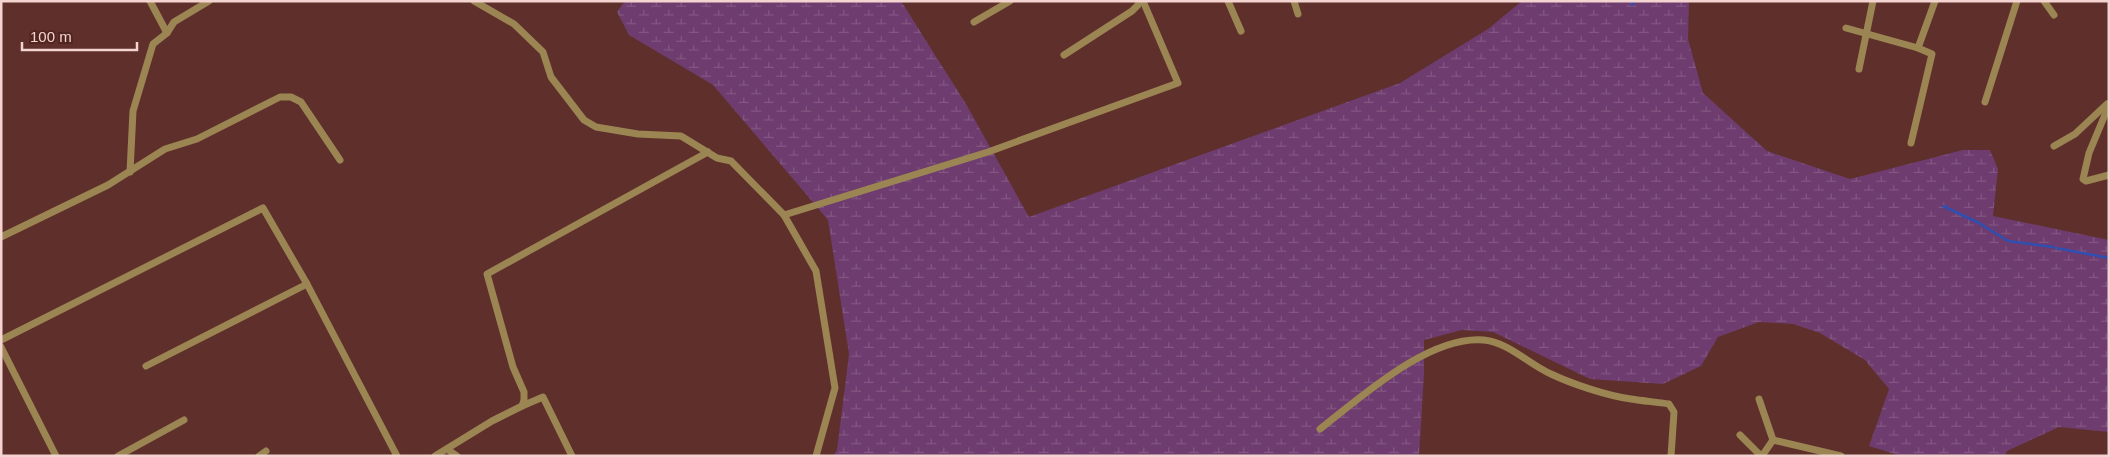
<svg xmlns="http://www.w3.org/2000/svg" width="2110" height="457" font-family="Helvetica,sans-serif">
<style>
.wetland{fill:url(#wetland-marsh)}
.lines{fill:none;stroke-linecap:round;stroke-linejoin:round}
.stream{stroke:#2f4fb1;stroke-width:2.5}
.minor{stroke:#9b8553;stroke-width:7}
</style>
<defs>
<pattern id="wetland-marsh" width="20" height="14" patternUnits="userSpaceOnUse" patternTransform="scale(1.25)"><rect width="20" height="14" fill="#6e3c6f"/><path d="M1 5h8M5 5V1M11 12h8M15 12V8" fill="none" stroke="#835782"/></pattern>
</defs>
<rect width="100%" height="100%" fill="#5e2f2b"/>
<polygon class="wetland" points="625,1 901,1 966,104 1029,217 1400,83 1488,29 1522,1 1689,1 1688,39 1703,93 1767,151 1850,179 1963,150 1990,150 1998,169 1993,216 2109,240 2109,432 2059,427 2007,451 2005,456 1901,456 1869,446 1889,389 1865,360 1820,333 1793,324 1759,322 1718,337 1701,366 1663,384 1590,379 1493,332 1462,330 1424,340 1424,374 1419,456 833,456 837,450 849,354 828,220 713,85 629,35 617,12"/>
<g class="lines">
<g class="stream">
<polyline points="1632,5 1633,1"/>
<polyline points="1943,206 1979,223 2008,241 2053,247"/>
<polyline points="2056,248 2109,258"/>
</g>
<g class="minor">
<polyline points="150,1 167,33"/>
<polyline points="474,1 514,24 543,52 551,77 584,120 596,127 638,134 681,136 717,158 731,161 784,215 988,152 1178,83 1143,1"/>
<polyline points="1228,1 1241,31"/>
<polyline points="1294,1 1298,14"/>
<polyline points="2044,1 2054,15"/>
<polyline points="974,22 1010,1"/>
<polyline points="1846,28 1918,48"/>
<polyline points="1064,55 1132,11 1138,5 1139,1"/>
<polyline points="1859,69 1873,1"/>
<polyline points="1985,102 2017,1"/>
<polyline points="2109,105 2089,153 2083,179 2086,181 2109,175"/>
<polyline points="1911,143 1932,54 1918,48 1935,1"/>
<polyline points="2054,146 2075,134 2107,104"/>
<polyline points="130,172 133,111 153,44 167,33 174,22 209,1"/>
<polyline points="784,215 816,271 835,388 816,456"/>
<polyline points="1,237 108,185 165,149 197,139 280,97 291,97 301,102 340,160"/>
<polyline points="1,340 263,208 307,284 397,456"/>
<polyline points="1,347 56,456"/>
<polyline points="146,366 307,284"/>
<polyline points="1759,399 1773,440 1762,456"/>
<polyline points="522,406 543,397 572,456"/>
<path d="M 1320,429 C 1361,397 1429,335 1484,340 C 1510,343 1528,364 1551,374 C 1572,384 1608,396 1631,399 C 1643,401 1656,402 1669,404 L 1674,412 L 1671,456"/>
<polyline points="1740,435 1761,456"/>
<polyline points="1773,440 1841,456"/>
<polyline points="447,449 457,456"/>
<polyline points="118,456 184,420"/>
<polyline points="259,456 266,451"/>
<polyline points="435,456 492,421 522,406 524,400 524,392 513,367 487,274 708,152"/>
</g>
</g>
<rect width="2110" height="457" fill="none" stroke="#f3d4d0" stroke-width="5"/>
<path d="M22 42v8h115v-8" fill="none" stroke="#f3d4d0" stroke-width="2.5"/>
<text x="30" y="42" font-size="15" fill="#f3d4d0" stroke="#532521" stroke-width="4" paint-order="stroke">100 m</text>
</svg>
